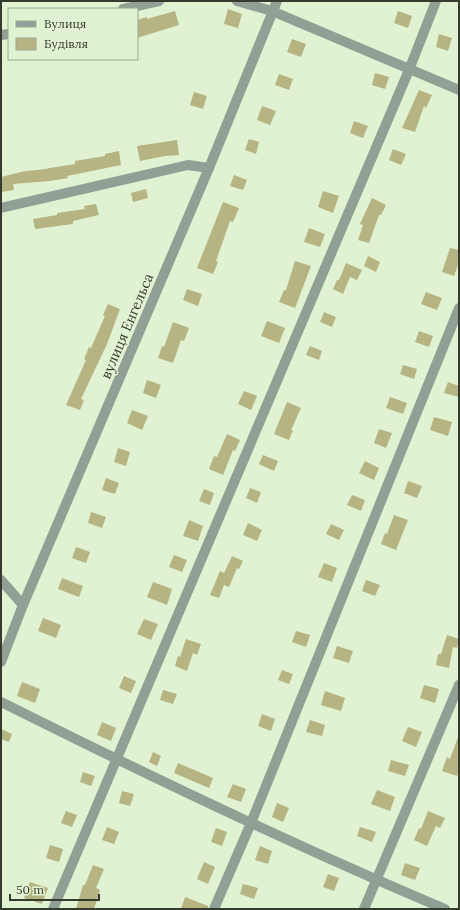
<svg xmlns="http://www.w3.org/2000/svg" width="460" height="910" font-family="Lora,serif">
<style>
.building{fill:#b5b482}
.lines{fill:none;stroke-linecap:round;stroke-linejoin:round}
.minor{stroke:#919f95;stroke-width:10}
.labels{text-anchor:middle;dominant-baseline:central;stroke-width:3;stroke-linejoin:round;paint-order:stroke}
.street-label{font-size:14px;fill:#353c2f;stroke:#e0f2d1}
</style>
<rect width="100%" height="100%" fill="#e0f2d1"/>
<g class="building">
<polygon points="228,9 242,14 238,28 224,24"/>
<polygon points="175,11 179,25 137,38 137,20 147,17 147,19"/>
<polygon points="398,11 412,16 408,28 394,23"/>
<polygon points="439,34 452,38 448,51 436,47"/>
<polygon points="292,39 306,44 301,57 287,52"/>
<polygon points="375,73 389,77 385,89 372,85"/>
<polygon points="279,74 293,79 289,90 275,85"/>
<polygon points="419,90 432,95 426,108 424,106 415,132 402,128"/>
<polygon points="194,92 207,96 203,109 190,105"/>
<polygon points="262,106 276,111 270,125 257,120"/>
<polygon points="354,121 368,126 363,138 350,133"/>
<polygon points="249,139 259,142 256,154 245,150"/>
<polygon points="177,140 179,155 165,156 140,161 137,146"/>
<polygon points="393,149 406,154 401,165 389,160"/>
<polygon points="119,151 121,165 67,176 68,178 50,181 13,184 14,190 1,192 1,177 25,171 38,170 75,164 75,161 105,156 105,154"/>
<polygon points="234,175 247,180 243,190 230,186"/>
<polygon points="146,189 148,198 133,202 131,193"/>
<polygon points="323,191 339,196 333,213 318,207"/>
<polygon points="372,198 386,205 381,215 379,215 369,243 358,240 363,225 360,224"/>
<polygon points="223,202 239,208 233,222 230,221 216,261 218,262 213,274 197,268"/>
<polygon points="96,204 99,215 73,221 73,224 35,229 33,219 57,215 57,213 85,209 84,206"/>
<polygon points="309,228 325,234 320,247 304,242"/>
<polygon points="450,248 459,250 459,262 454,276 442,272"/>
<polygon points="368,256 380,262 376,272 364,266"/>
<polygon points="295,261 311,266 295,308 279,302 284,290 286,290"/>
<polygon points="346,263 362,270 357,280 350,277 343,294 333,289 337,280 339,280"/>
<polygon points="187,289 202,294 198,306 183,300"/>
<polygon points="426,292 442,298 437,310 421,304"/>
<polygon points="108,304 120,309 107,344 81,399 84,400 80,410 66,405 86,360 84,359 89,347 91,348 105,316 103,315"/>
<polygon points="324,312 336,317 332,327 320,322"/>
<polygon points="267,321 285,328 279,343 261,336"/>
<polygon points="173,322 189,328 184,341 181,340 173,363 158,358 162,346 164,347"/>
<polygon points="419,331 433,336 429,347 415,342"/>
<polygon points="310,346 322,351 319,360 306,355"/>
<polygon points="403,365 417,369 414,379 400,374"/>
<polygon points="147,380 161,385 156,398 143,393"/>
<polygon points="448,382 459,386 459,397 444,393"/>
<polygon points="244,391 257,396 251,410 238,404"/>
<polygon points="390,397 407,403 403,414 386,408"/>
<polygon points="287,402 301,408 291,430 293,430 289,440 274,434"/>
<polygon points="132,410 148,416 142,430 127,423"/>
<polygon points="434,417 452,422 448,436 430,430"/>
<polygon points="379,429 392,433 386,448 374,443"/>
<polygon points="227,434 240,440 235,451 233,450 223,475 209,469 214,456 217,457"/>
<polygon points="118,448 130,452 126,466 114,462"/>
<polygon points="263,455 278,461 274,471 259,464"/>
<polygon points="365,461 379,468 374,480 359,473"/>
<polygon points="106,478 119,483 115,494 102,490"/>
<polygon points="408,481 422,486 417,498 404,493"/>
<polygon points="250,488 261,492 257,503 246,498"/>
<polygon points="204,489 214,493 210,505 199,501"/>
<polygon points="352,495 365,500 361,511 347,505"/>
<polygon points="91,512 106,517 102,528 88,523"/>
<polygon points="394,515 408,520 396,550 381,544 385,533 387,534"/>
<polygon points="189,520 203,526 198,541 183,536"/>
<polygon points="248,523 262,530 257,541 243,535"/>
<polygon points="331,524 344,530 339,540 326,534"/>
<polygon points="76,547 90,552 86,563 72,558"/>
<polygon points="174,555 187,560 182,572 169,567"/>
<polygon points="232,556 243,561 239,569 237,568 229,587 224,585 219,598 210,595 220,571 224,573"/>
<polygon points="324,563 337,568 332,582 318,577"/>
<polygon points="62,578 83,586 79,597 58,589"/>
<polygon points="366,580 380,585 375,596 362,591"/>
<polygon points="153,582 172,589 167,605 147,597"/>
<polygon points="43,618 61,625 56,638 38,631"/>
<polygon points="144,619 158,624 151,640 137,634"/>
<polygon points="296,631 310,635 306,647 292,642"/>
<polygon points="447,635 459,639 457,648 453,647 449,668 436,665 438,654 441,654"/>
<polygon points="186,639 201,644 197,655 193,653 187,671 175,666 178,656 180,657"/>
<polygon points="337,646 353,651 349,663 333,658"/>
<polygon points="282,670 293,674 289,684 278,680"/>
<polygon points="124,676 136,681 131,693 119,688"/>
<polygon points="22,682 40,689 35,703 17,696"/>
<polygon points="424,685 439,689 435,703 420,698"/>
<polygon points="163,690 177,694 173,704 160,700"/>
<polygon points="325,691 345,698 341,711 321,705"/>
<polygon points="262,714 275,719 271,731 258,726"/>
<polygon points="310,720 325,725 322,736 306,732"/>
<polygon points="102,722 116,728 111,741 97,735"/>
<polygon points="408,727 422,732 416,747 402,741"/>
<polygon points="1,729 12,734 9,742 1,739"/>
<polygon points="458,737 459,770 457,776 442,771 447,757 450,759"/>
<polygon points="153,752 161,756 157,766 149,762"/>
<polygon points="391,760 409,765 405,776 388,771"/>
<polygon points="178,763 213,778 209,788 174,773"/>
<polygon points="83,772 95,776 91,786 80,782"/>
<polygon points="233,784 246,789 241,802 227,797"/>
<polygon points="377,790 395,797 390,811 371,804"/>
<polygon points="122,791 134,794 130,806 119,803"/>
<polygon points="277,803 289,808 283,822 272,817"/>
<polygon points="66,811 77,815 72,827 61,823"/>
<polygon points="428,811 445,818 440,828 436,826 427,846 414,840 419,828 421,829"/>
<polygon points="107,827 119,832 114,844 102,840"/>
<polygon points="360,827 376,832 372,842 357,836"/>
<polygon points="216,828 227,832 222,846 211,842"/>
<polygon points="50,845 63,849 59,862 46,858"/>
<polygon points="260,846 272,851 268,864 255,860"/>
<polygon points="204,862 215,867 208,884 197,879"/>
<polygon points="405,863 420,868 415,880 401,875"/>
<polygon points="93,865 104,869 96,888 100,890 94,909 76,909 83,885 85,885"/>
<polygon points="328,874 339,878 334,891 323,887"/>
<polygon points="30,882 48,888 42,904 24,898"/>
<polygon points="243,884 258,888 254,899 240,894"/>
<polygon points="185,897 208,906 208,909 181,909"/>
</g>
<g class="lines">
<g class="minor">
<polyline points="237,1 272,11 459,90"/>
<polyline points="123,9 159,1"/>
<polyline points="1,35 9,34"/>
<polyline points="1,208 188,165 209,168"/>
<polyline points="1,580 23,605"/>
<polyline points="1,662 23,605 209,168 277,1"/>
<path d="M 1,702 C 147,775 295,846 445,909"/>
<polyline points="53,909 409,70 436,1"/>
<polyline points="214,909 251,823 459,308"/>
<polyline points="364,909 459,685"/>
</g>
</g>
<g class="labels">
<g class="street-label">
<text transform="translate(127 326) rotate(-67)">вулиця Енгельса</text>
</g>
</g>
<rect width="460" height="910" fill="none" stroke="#353c2f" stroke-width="4"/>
<rect x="8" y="8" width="130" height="52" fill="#e0f2d1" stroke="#9ca990"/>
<rect x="16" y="21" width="20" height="6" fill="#919f95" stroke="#9ca990"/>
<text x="44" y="28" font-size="12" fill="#353c2f">Вулиця</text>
<rect x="16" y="38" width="20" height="12" fill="#b5b482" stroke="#9ca990"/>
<text x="44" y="48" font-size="12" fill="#353c2f">Будівля</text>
<path d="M10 894v6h89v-6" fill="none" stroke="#353c2f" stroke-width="2"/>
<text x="16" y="894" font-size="12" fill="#353c2f" stroke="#e0f2d1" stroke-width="3" paint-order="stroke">50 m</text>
</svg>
